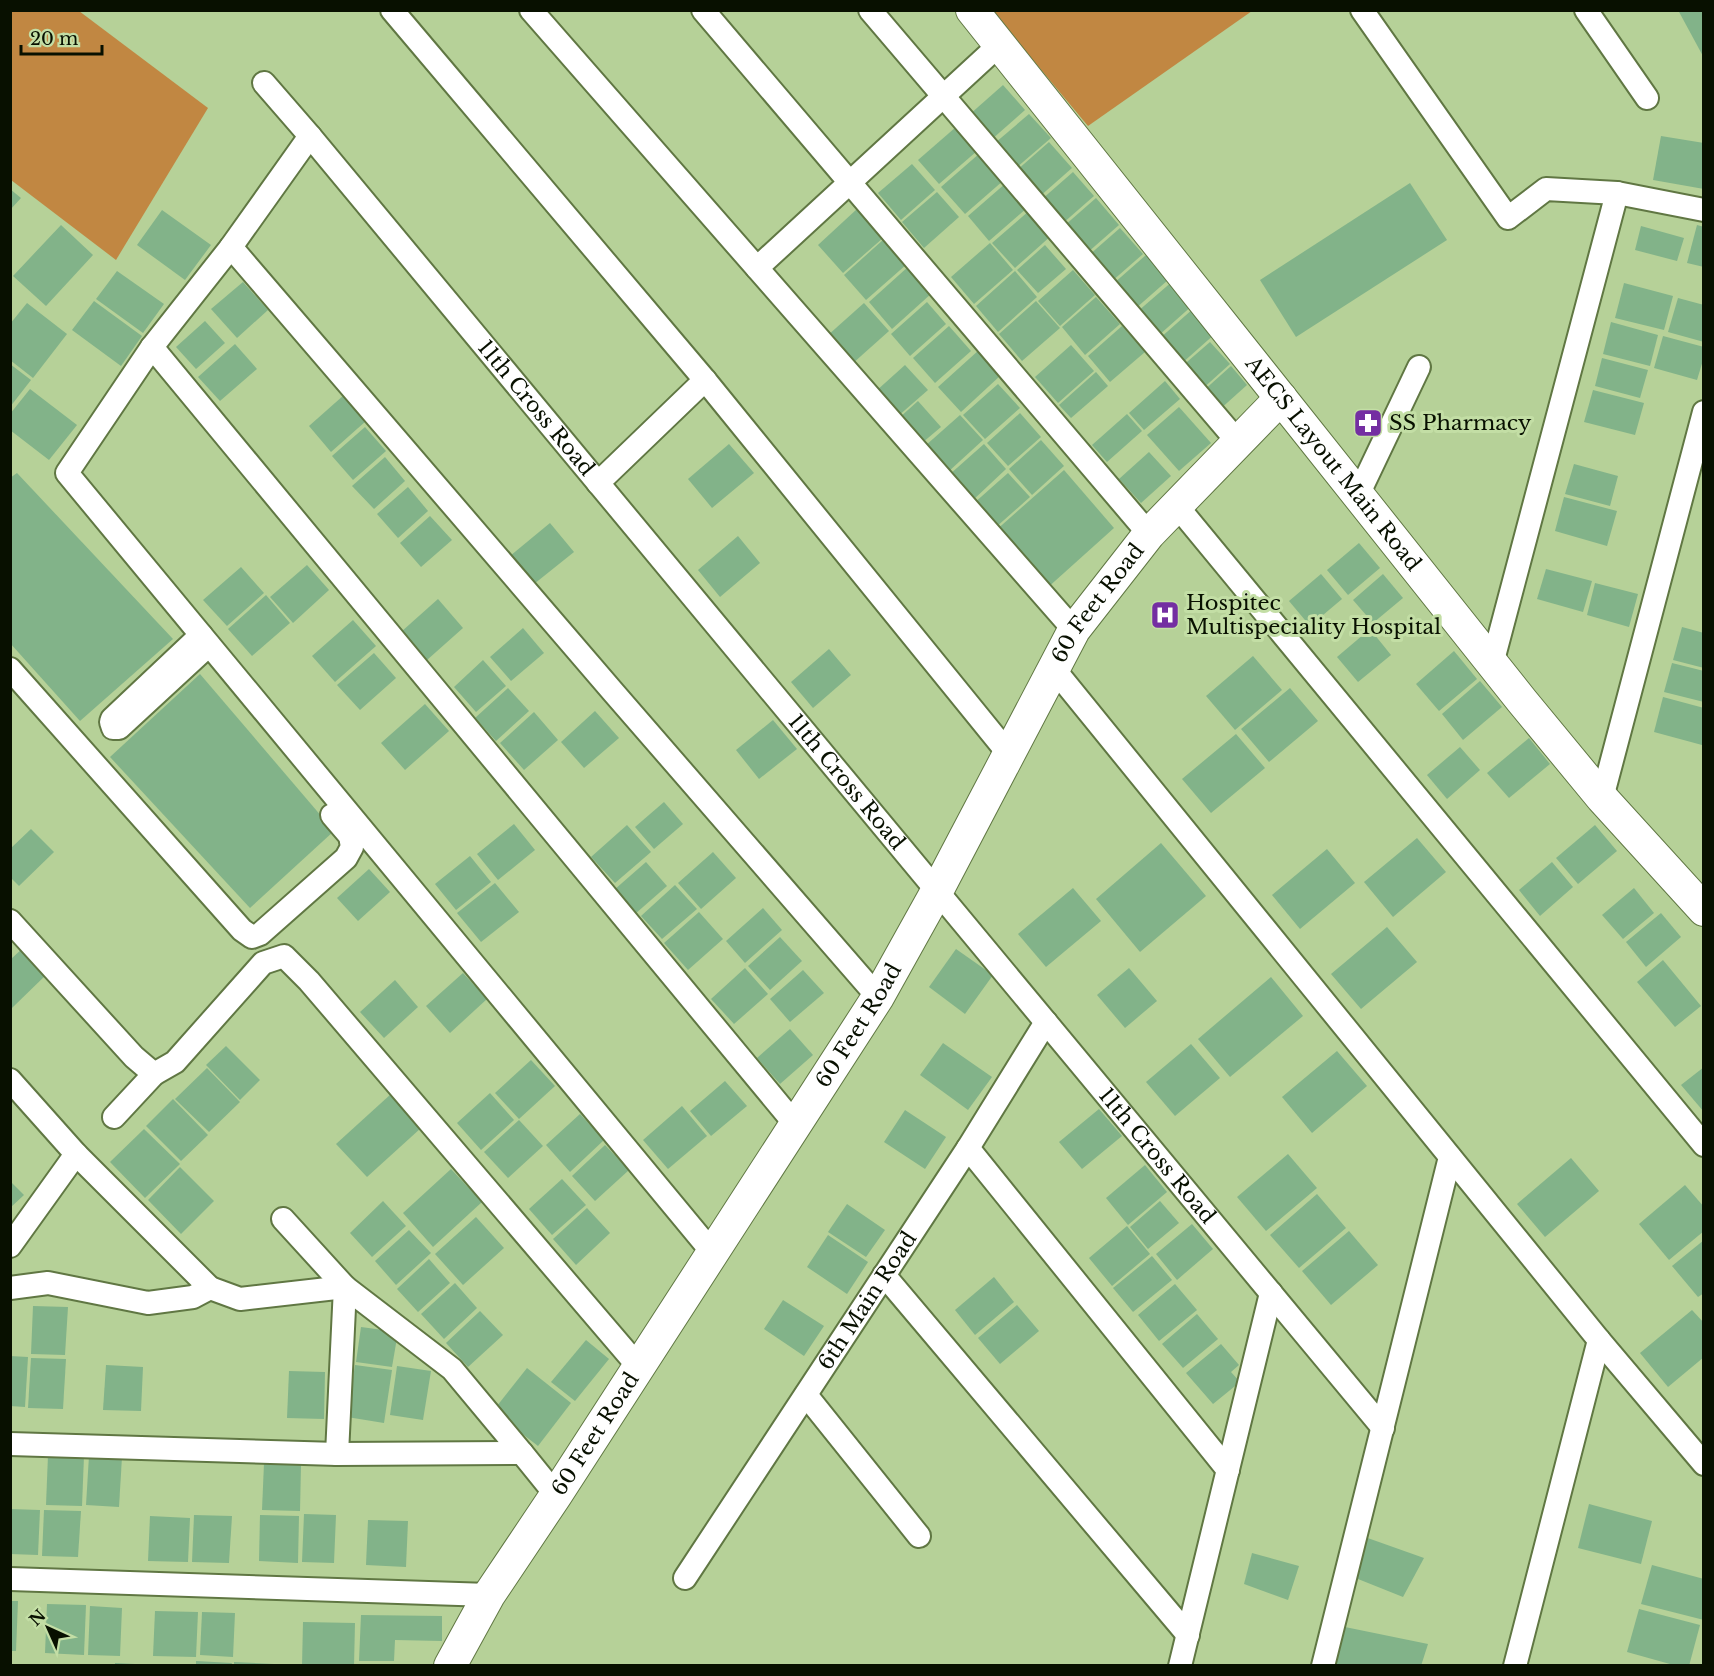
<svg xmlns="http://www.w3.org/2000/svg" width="1714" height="1676" font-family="'Libre Baskerville',serif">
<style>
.green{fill:#c18742}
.building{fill:#82b389}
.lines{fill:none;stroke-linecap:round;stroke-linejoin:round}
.street-casing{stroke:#607743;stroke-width:26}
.secondary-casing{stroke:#607743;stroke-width:34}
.street{stroke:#fff;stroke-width:22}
.secondary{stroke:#fff;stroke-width:32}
.labels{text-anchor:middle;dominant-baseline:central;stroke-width:6;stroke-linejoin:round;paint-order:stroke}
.street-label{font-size:21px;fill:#081000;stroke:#c3dea5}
.poi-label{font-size:21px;fill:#081000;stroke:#c3dea5;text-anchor:start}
</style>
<rect width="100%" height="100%" fill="#b6d198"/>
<g class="green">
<polygon points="10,11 79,11 208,108 116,260 11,180"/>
<polygon points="992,11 1252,11 1088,126"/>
</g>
<g class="building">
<polygon points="1678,10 1704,10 1704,58"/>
<polygon points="1003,85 1025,110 991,140 969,115"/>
<polygon points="1029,114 1051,138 1016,168 995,143"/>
<polygon points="956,127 977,151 939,184 918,160"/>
<polygon points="1661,136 1704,143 1704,189 1653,180"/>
<polygon points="1049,142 1072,168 1038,198 1015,172"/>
<polygon points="980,153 1004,180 965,214 941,187"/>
<polygon points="912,164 935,190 901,220 878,193"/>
<polygon points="1073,172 1094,196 1062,224 1041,200"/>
<polygon points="1006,183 1027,208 989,241 968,216"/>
<polygon points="1410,183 1447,240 1296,337 1260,280"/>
<polygon points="10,189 21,198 10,210"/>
<polygon points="937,192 959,217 924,248 902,222"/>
<polygon points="1096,198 1119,225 1087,253 1064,226"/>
<polygon points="857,209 883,238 843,273 818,245"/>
<polygon points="162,210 211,245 185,280 137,245"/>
<polygon points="1030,210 1052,235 1015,268 992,243"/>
<polygon points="61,225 93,255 46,306 13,276"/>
<polygon points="1697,225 1704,227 1704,267 1687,263"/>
<polygon points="1641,226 1684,238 1677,261 1635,250"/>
<polygon points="1120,228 1143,254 1111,282 1088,256"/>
<polygon points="884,239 907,264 866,300 844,275"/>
<polygon points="990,243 1013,270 974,304 951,277"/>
<polygon points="1045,245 1066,269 1038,293 1017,270"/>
<polygon points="1146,255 1168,280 1135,309 1113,284"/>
<polygon points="909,266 932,293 892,329 869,302"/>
<polygon points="1073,270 1095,295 1060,326 1038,301"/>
<polygon points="117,271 164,304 143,333 96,299"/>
<polygon points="1015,271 1037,297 998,332 976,306"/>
<polygon points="1174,280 1194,304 1158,336 1137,312"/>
<polygon points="243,282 268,310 237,338 211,309"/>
<polygon points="1624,283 1673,296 1664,330 1615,318"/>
<polygon points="1096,297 1120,324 1085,355 1062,327"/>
<polygon points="1678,298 1704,305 1704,342 1668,332"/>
<polygon points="94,301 142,336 121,366 72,330"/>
<polygon points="1036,301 1060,328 1022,361 999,334"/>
<polygon points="927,302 946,324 910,356 891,334"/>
<polygon points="27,303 67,334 33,378 10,360 10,324"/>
<polygon points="864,303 889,331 852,364 827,336"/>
<polygon points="1194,308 1216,333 1181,364 1159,339"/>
<polygon points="205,321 225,343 196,369 176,347"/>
<polygon points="1611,322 1658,335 1650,366 1603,354"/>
<polygon points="949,326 971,351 935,383 913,358"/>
<polygon points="1122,326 1145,352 1110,382 1088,356"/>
<polygon points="1663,336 1704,347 1704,357 1697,380 1654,368"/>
<polygon points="1210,342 1230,364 1200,391 1180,368"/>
<polygon points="235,344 257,369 220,401 198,377"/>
<polygon points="1071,345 1094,371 1058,403 1035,377"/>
<polygon points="979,350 1001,375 961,412 938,387"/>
<polygon points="1602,358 1648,370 1640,398 1595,386"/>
<polygon points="10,364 31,380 10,407"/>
<polygon points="905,365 928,390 897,417 875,392"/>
<polygon points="1231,366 1247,385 1218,411 1202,392"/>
<polygon points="1096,372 1108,386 1071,418 1059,405"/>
<polygon points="1165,381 1180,399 1144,430 1129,413"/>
<polygon points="998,384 1020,408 985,439 963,415"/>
<polygon points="30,389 77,425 49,460 10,430 10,414"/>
<polygon points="1593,390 1644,403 1635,435 1584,422"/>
<polygon points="344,395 366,421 331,452 309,426"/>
<polygon points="918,401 941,427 922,443 899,418"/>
<polygon points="1179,407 1211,443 1179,471 1147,435"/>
<polygon points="1020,413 1041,437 1008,466 987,443"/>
<polygon points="1127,414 1142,431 1107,462 1092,445"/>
<polygon points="960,415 983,440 948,472 925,446"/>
<polygon points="365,427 386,451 353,480 332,456"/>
<polygon points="1041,440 1064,466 1032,495 1009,469"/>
<polygon points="729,444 754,473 712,508 688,479"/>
<polygon points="984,444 1006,469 972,501 949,475"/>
<polygon points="1149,452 1171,476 1141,503 1119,479"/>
<polygon points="385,457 405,481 374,509 352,486"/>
<polygon points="1574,464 1618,476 1610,506 1565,494"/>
<polygon points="1064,470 1114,528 1045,590 994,532"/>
<polygon points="17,473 173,639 80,721 10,643 10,478"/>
<polygon points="1008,473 1030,497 995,528 973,504"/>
<polygon points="408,487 428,511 398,538 377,514"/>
<polygon points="1564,497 1617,511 1607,546 1555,531"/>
<polygon points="430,516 452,540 421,567 400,543"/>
<polygon points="550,523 574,552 534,584 510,556"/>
<polygon points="738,536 760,563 720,597 698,570"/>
<polygon points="1359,543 1380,568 1348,595 1327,570"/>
<polygon points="307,565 329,590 293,623 270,597"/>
<polygon points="241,567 264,593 227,626 203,600"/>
<polygon points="1546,569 1592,581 1583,612 1537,599"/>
<polygon points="1321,574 1342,599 1310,626 1289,601"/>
<polygon points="1383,574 1403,598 1373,623 1353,600"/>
<polygon points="1595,583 1638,594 1629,627 1587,615"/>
<polygon points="266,595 290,623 252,656 228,629"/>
<polygon points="438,599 463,628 427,660 401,632"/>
<polygon points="353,620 376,646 335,682 312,656"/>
<polygon points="1682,627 1704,633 1704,668 1673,660"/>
<polygon points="523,628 544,653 511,681 490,657"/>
<polygon points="1370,629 1391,655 1358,682 1337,657"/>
<polygon points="829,649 851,675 813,708 791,682"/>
<polygon points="1454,651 1477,679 1439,711 1416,684"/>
<polygon points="374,653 396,678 360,710 337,685"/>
<polygon points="1253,656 1282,690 1235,730 1206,696"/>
<polygon points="483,660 506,686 476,712 454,687"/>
<polygon points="1672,663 1704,671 1704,702 1664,692"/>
<polygon points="200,674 334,831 250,908 110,757"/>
<polygon points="1480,681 1502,707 1463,740 1442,714"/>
<polygon points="508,688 529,711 496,741 475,718"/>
<polygon points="1290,688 1318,721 1269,762 1241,729"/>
<polygon points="1663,697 1704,708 1702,745 1654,732"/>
<polygon points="425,704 449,731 405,770 381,743"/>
<polygon points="595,711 619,738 584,768 561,742"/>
<polygon points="534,712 558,740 524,770 500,743"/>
<polygon points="773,720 797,749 759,779 736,750"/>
<polygon points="1236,734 1265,768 1211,813 1182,779"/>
<polygon points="1529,738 1550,764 1509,798 1487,773"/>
<polygon points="1460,747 1480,770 1447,799 1427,775"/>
<polygon points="664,802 683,824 654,849 635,827"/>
<polygon points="514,824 535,850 498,880 477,854"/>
<polygon points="627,825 651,852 615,883 591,857"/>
<polygon points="1595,825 1617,851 1578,884 1556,858"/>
<polygon points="31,829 54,852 19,886 10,877 10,849"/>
<polygon points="1417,838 1446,872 1393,917 1364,882"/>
<polygon points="1161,843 1206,896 1140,952 1096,899"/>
<polygon points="1327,849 1355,883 1300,929 1272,895"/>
<polygon points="713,852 736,878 701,909 678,883"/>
<polygon points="470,856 491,882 456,910 435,884"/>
<polygon points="646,862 667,886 635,914 614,890"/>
<polygon points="1552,862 1573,887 1540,916 1519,890"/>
<polygon points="369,869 390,892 358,921 337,898"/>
<polygon points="495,883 519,912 481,942 457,913"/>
<polygon points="675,885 697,909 662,939 641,916"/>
<polygon points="1073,888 1101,921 1046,967 1018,934"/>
<polygon points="1634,888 1654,913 1623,939 1602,915"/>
<polygon points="763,908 782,930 745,963 726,941"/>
<polygon points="699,912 723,939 688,970 664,943"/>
<polygon points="1661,913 1681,937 1646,967 1626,942"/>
<polygon points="1387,927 1417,962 1361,1009 1331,974"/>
<polygon points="780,937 802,961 770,990 748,966"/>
<polygon points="24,947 49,972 12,1008 10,960"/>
<polygon points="956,949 993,975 965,1014 929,987"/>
<polygon points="1663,960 1701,1006 1675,1027 1637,982"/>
<polygon points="745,968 768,994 734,1024 711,999"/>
<polygon points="1129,968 1157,1001 1125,1028 1097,995"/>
<polygon points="803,970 824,993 790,1022 770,999"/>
<polygon points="463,973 487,999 450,1033 426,1006"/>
<polygon points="1271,977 1303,1016 1230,1077 1198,1039"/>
<polygon points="395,980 418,1007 384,1038 360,1012"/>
<polygon points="790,1029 813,1055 780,1084 757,1058"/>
<polygon points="943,1043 992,1077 968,1110 920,1075"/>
<polygon points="1191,1044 1220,1078 1175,1116 1146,1082"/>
<polygon points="226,1046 260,1080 240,1100 206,1065"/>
<polygon points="1337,1051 1367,1086 1312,1133 1282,1097"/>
<polygon points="531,1060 555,1086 519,1119 495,1093"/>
<polygon points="1704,1067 1704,1112 1681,1085"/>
<polygon points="207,1068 240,1102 209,1132 175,1099"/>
<polygon points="725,1081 747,1106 711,1136 690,1111"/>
<polygon points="490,1093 514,1120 481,1150 457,1123"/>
<polygon points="391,1094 421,1128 367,1177 336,1144"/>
<polygon points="173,1099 208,1135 181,1161 146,1126"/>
<polygon points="682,1106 707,1136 668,1169 643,1140"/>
<polygon points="1099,1109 1122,1136 1082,1169 1059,1142"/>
<polygon points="905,1110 946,1137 925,1169 884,1142"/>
<polygon points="580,1114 604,1140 570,1172 546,1145"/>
<polygon points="519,1120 543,1146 508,1178 484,1152"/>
<polygon points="144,1129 180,1164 145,1198 110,1162"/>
<polygon points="605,1145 629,1170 595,1201 572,1176"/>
<polygon points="1288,1154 1317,1188 1266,1231 1237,1197"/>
<polygon points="1571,1158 1599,1191 1545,1237 1517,1204"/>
<polygon points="1145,1165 1167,1192 1128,1225 1106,1198"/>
<polygon points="180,1167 214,1201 181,1234 148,1200"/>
<polygon points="451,1169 482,1202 433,1247 403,1213"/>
<polygon points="562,1179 586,1205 552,1235 529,1209"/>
<polygon points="10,1181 24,1195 10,1208"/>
<polygon points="1685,1185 1704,1207 1704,1231 1669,1260 1639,1224"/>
<polygon points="1317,1194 1346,1228 1299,1268 1270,1235"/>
<polygon points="383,1201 406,1226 372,1257 350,1233"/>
<polygon points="1160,1201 1179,1223 1148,1249 1130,1227"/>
<polygon points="847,1204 885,1230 866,1257 828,1232"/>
<polygon points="587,1208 610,1233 576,1265 553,1239"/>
<polygon points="476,1217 504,1248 463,1285 435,1254"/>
<polygon points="1192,1224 1213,1249 1177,1280 1156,1254"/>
<polygon points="1127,1226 1150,1254 1112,1286 1089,1258"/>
<polygon points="409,1230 431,1253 396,1285 375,1261"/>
<polygon points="1349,1231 1378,1265 1331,1305 1302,1271"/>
<polygon points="828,1235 868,1262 847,1294 807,1267"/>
<polygon points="1704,1240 1704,1293 1698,1297 1672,1266"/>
<polygon points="1152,1256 1172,1280 1133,1312 1113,1288"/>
<polygon points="429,1259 450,1283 418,1312 397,1289"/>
<polygon points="994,1277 1014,1302 975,1335 955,1310"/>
<polygon points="455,1283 477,1308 444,1339 421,1314"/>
<polygon points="1175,1284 1197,1310 1159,1341 1138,1315"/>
<polygon points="783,1300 824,1326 804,1356 764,1329"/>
<polygon points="1017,1305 1039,1331 1000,1364 978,1338"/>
<polygon points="33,1306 68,1307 65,1355 31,1354"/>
<polygon points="1692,1310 1704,1323 1704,1357 1668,1387 1640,1353"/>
<polygon points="480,1311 503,1335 468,1367 446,1343"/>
<polygon points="1197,1314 1218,1339 1183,1368 1162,1344"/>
<polygon points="361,1327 398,1332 392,1367 356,1362"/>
<polygon points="586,1340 609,1359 575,1401 551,1382"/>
<polygon points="1221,1344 1239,1365 1231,1372 1240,1382 1213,1404 1186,1373"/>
<polygon points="10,1356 28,1357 25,1407 10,1406"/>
<polygon points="31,1358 66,1359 63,1409 28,1408"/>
<polygon points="106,1365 143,1367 141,1411 103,1410"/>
<polygon points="355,1365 392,1370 384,1423 347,1417"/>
<polygon points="397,1366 431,1371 423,1420 390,1415"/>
<polygon points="527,1368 571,1403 538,1446 493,1411"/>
<polygon points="289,1371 325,1372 324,1419 287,1418"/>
<polygon points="48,1455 84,1456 82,1506 46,1505"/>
<polygon points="89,1456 122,1457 119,1507 86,1505"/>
<polygon points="264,1463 301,1465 300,1511 262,1510"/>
<polygon points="1589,1504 1652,1521 1641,1564 1578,1548"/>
<polygon points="10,1509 40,1510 38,1555 10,1554"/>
<polygon points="44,1510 81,1511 78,1557 42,1556"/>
<polygon points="304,1514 336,1515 334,1563 302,1562"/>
<polygon points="194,1515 232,1516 229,1563 192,1562"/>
<polygon points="260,1515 299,1516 298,1563 259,1561"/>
<polygon points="150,1516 190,1518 188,1562 148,1561"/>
<polygon points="368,1520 408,1521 406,1567 366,1565"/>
<polygon points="1362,1536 1424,1558 1403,1597 1353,1577"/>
<polygon points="1252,1553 1299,1566 1288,1600 1244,1584"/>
<polygon points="1652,1565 1704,1579 1704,1620 1641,1604"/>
<polygon points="10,1601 18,1601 16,1651 10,1651"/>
<polygon points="47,1604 86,1605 84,1655 45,1653"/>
<polygon points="90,1606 122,1608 120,1656 88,1655"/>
<polygon points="1639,1609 1700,1625 1689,1666 1677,1666 1627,1652"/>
<polygon points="155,1611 198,1612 196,1657 153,1656"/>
<polygon points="202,1612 235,1613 233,1657 200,1655"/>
<polygon points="361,1615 442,1616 442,1641 395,1640 394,1661 359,1661"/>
<polygon points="303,1622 355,1623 354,1666 302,1666"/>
<polygon points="1345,1627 1428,1644 1421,1666 1332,1666"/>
<polygon points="196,1661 232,1663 231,1666 196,1666"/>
<polygon points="234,1662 274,1664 274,1666 234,1666"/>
<polygon points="115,1663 135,1664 135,1666 115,1666"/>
</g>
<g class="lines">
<g class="street-casing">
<g id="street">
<polyline points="392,10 705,380 1008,753"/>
<polyline points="531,10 1074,630"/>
<polyline points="703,10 1149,534"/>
<polyline points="870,10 1238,442"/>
<polyline points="1362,10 1508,218 1546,189 1617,193 1704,210"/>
<polyline points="1586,10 1647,98"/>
<path id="s1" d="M 264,83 L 310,136 L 1383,1428"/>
<polyline points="310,136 231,247 152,347 67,473 712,1252"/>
<polyline points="231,247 614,693 878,997"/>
<polyline points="757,268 999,45"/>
<polyline points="152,347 795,1124"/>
<polyline points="598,483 705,380"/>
<polyline points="1358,495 1419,367"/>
<polyline points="1177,506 1704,1145"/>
<polyline points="201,635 112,719 111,722 113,728 119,728 209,645"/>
<polyline points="1492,664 1617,193"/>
<polyline points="10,669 242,930 252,937 260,934 346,858 352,847 350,836 332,815"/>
<polyline points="1054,669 1599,1340 1704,1464"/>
<polyline points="1602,798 1704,412"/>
<polyline points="10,921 134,1057 154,1074 175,1062 263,963 284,956 309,981 638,1366"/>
<polyline points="10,1080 76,1154 210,1288"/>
<polyline points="114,1117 154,1074"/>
<polyline points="968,1148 1228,1470"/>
<polyline points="283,1219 345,1287 452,1369 522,1453"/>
<polyline points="10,1246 76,1154"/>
<polyline points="884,1275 1188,1635"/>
<polyline points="10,1288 48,1283 148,1303 193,1297 210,1288 240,1299 345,1287"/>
<polyline points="806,1395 919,1536"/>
<polyline points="10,1444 337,1454 522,1453 556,1495"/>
<polyline points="337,1454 345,1287"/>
<path id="s2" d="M 685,1578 L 968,1148 L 1046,1022"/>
<polyline points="10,1579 489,1595"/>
<polyline points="1180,1666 1271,1293"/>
<polyline points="1323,1666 1450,1157"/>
<polyline points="1515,1666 1599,1340"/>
</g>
</g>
<g class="secondary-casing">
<g id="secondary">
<path id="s3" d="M 972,10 L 1522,701 L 1602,798 L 1704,910"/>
<path id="s4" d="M 450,1666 L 489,1595 L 556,1495 L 878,997 L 937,891 L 1074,630 L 1149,534 L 1281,398"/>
</g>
</g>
<use href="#street" class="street"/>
<use href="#secondary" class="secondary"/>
</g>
<defs>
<g id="pharmacy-square" transform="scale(1.5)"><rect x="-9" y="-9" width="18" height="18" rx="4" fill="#742ea2" stroke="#c3dea5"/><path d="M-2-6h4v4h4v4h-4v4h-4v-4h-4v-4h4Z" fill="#fff"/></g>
<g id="hospital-square" transform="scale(1.5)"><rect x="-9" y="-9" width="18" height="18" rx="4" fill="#742ea2" stroke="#c3dea5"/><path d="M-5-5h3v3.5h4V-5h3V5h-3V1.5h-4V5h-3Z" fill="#fff"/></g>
</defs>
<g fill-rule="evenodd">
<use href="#pharmacy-square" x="1368" y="423"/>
<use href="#hospital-square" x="1165" y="615"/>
</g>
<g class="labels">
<g class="street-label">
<text stroke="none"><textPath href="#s1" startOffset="424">11th Cross Road</textPath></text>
<text stroke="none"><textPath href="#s3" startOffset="580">AECS Layout Main Road</textPath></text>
<text stroke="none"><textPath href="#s4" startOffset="1246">60 Feet Road</textPath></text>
<text stroke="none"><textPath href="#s1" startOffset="910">11th Cross Road</textPath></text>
<text stroke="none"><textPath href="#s4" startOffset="760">60 Feet Road</textPath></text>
<text stroke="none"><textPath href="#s1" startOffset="1396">11th Cross Road</textPath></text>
<text stroke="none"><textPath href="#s2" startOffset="332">6th Main Road</textPath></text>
<text stroke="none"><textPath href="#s4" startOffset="274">60 Feet Road</textPath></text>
</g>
<g class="poi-label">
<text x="1389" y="423">SS Pharmacy</text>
<text x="1186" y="603">Hospitec<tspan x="1186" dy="24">Multispeciality Hospital</tspan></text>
</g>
</g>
<rect width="1714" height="1676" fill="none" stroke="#081000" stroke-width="24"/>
<g transform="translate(48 1628) rotate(315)" stroke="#c3dea5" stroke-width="4.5" paint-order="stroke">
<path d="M0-4.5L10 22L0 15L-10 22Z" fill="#081000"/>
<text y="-9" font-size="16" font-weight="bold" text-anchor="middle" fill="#081000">N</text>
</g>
<path d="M21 45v9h81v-9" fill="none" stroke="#081000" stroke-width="3"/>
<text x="30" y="45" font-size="18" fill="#081000" stroke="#c3dea5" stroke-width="4.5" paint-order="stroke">20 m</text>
</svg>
